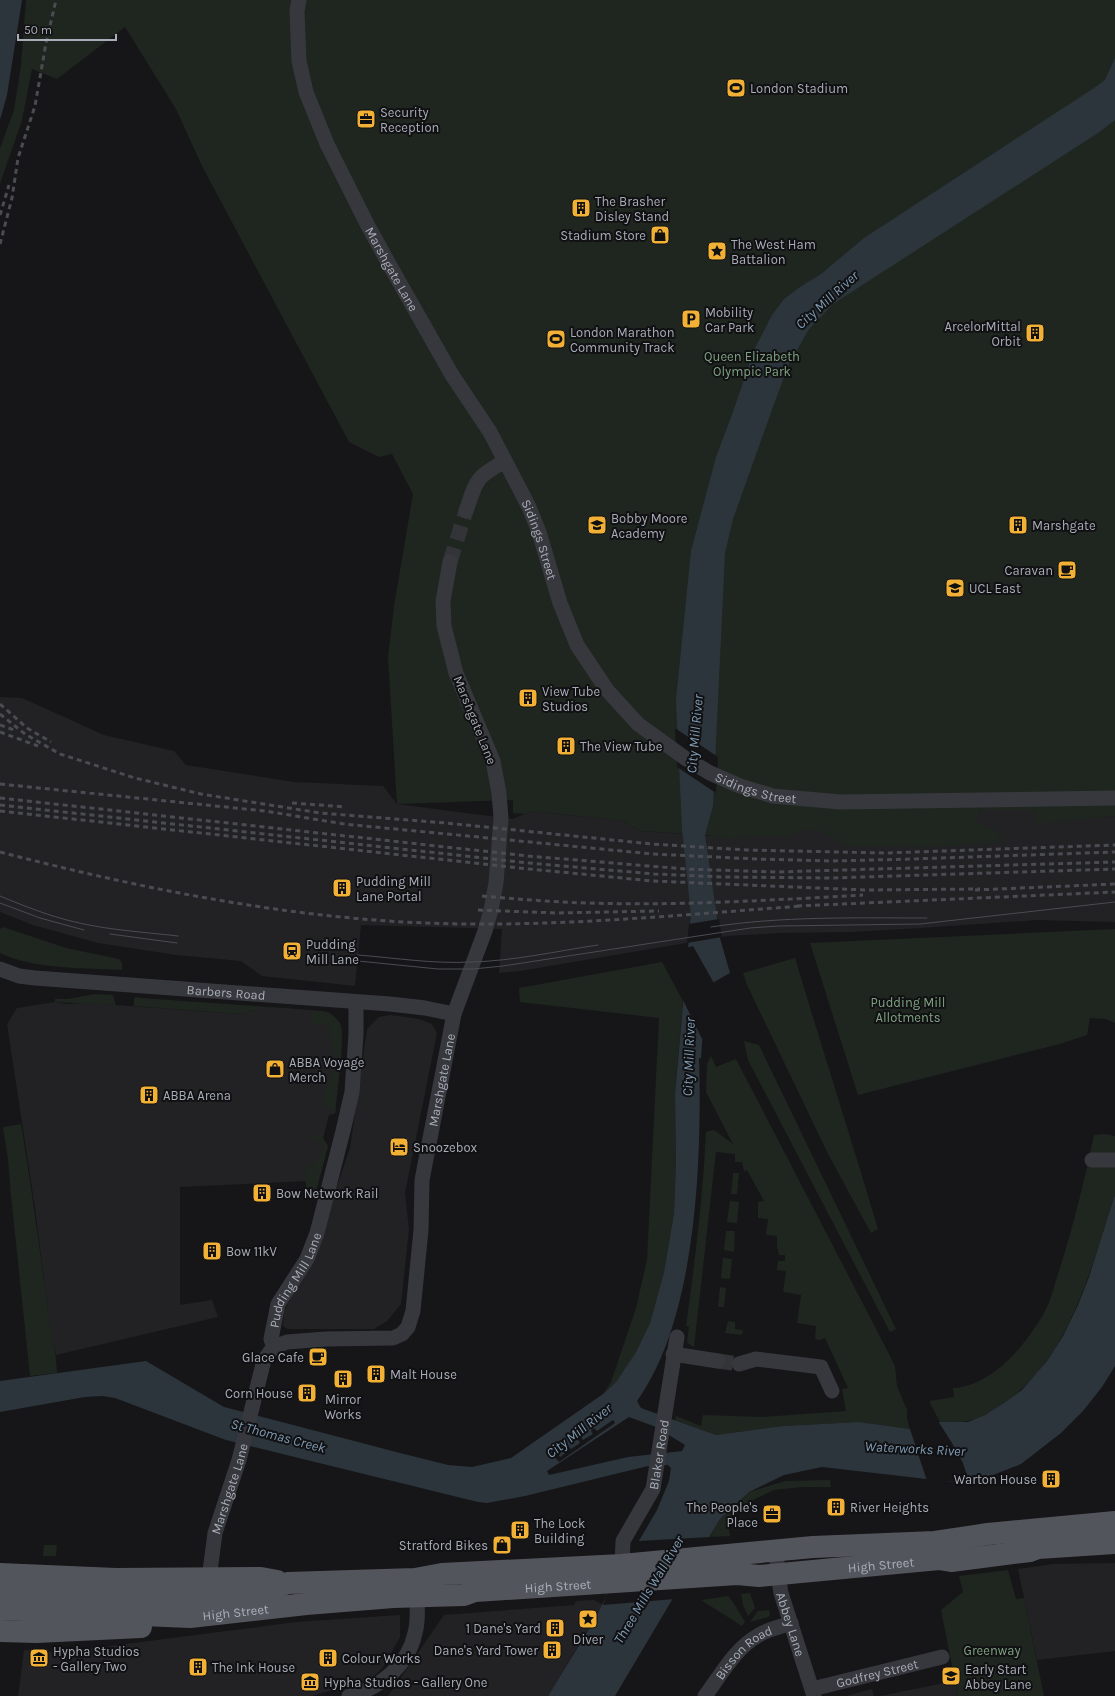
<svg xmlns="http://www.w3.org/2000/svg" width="1115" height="1696" font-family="Karla,sans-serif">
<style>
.built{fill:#222225}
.green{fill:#1e261f}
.water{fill:#2c353c;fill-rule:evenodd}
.pier{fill:#161618}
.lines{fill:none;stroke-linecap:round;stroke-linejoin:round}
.street-tunnel{stroke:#333438;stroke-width:15;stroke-dasharray:15 8;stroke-linecap:butt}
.street{stroke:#37383d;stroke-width:15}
.primary{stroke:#53555c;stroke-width:22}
.tram{stroke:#4a4c52;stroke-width:1}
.rail{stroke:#4a4c52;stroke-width:3;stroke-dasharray:5 4;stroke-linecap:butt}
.labels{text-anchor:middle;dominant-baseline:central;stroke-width:4;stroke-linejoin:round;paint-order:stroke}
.poi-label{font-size:13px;fill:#a8adb8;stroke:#111113;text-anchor:start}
.street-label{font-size:13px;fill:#a8adb8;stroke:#111113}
.park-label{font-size:13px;fill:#7fa381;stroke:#111113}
.water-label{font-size:14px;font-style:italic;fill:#7f9bb3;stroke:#111113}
</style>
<rect width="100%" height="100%" fill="#161618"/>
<g class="built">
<polygon points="0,697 22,698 104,735 174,751 186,765 294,782 383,786 397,804 512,819 533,811 623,821 641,831 712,836 978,815 981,810 1034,810 1035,815 1079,819 1115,816 1115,922 1037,920 921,928 851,932 779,933 728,936 520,971 499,973 502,929 361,925 355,986 262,976 241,961 176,955 98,943 33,925 0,912"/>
<polygon points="55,1002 67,1004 88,1003 240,1014 270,1007 324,1011 330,1013 340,1023 342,1031 341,1060 335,1114 329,1115 323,1138 328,1146 316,1191 306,1188 306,1181 180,1187 180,1305 212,1300 218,1317 56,1355 50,1327 35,1208 7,1024 17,1008"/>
<polygon points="390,1015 419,1019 432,1024 437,1033 405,1193 409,1229 401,1304 387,1321 374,1329 288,1329 283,1326 284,1312 292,1294 310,1264 350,1148 367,1029 379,1017"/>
<polygon points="1115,1563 1115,1651 1037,1660 1018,1569 1053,1564"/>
<polygon points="594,1600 603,1605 548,1696 388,1696 444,1615 574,1605 576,1601"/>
<polygon points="400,1615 400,1637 383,1667 371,1679 312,1696 18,1696 24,1650 79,1654 79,1650 296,1622"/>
<polygon points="952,1669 958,1696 880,1696 944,1683"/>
<polygon points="872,1689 874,1696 846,1696"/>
</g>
<g class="green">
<polygon points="26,0 1115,0 1115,816 1035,824 1034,810 981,810 975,822 997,830 1002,842 931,847 847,846 821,831 806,830 784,836 753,836 732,839 705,835 641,831 623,821 533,811 525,814 513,813 513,800 397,804 388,657 394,606 413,494 392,454 379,457 349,442 202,166 176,109 125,27 57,79 32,69 22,120 0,184 0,148 14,110 21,65"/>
<path d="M 3,927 L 66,948 L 119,959 L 122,963 L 122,970 C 87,968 31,969 0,953 L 0,929 Z"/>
<polygon points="1115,929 1115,1023 1106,1019 1090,1018 1087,1035 1063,1043 858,1095 810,943"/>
<path d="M 795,958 C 822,1048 851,1138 878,1229 L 871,1233 L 828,1154 L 747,985 L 743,973 Z"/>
<polygon points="662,962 683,1001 675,1094 676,1162 674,1213 664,1272 650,1323 636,1352 616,1382 603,1394 611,1382 636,1308 647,1260 659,1018 520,1002 519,988"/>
<polygon points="95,994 113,995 116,1005 55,1002 55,999 68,999"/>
<polygon points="136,997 141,998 270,1007 240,1014 134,1006 134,999"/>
<path d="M 311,1011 C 347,1011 342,1031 341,1060 L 332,1051 L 328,1023 L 312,1026 Z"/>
<polygon points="744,1041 759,1045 896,1329 890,1332 748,1060"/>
<path d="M 711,1056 L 716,1067 L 736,1059 L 887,1350 L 895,1366 L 897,1386 L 907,1410 L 907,1419 L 910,1429 L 859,1422 L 783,1426 L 716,1435 L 675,1420 L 676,1416 L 701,1426 L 703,1415 L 762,1417 L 846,1411 L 842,1389 L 848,1388 L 825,1338 L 820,1340 L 815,1339 L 816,1326 L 797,1323 L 801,1295 L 783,1292 L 786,1271 L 777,1270 L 777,1268 L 778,1261 L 785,1261 L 785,1255 L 779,1255 L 777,1246 L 777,1236 L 766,1235 L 768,1219 L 758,1218 L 758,1202 L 764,1201 L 747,1170 L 744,1171 L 742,1162 L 735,1162 L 735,1154 L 716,1152 L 694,1347 L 687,1343 L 689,1327 L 686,1326 C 695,1261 703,1197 706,1132 L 714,1130 L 733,1144 L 706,1092 L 707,1064 Z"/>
<polygon points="332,1072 339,1072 335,1114 322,1100"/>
<path d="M 21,1124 C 31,1184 39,1244 47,1303 C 50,1327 56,1350 57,1373 L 30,1376 L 11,1196 L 8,1159 L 3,1127 Z"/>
<polygon points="315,1134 324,1134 323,1138 328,1146 316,1191 306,1188 305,1167 310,1164 314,1165 324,1146 310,1138"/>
<path d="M 1105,1134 L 1115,1136 C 1115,1155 1115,1175 1115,1194 C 1113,1211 1101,1240 1095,1258 C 1075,1315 1051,1376 995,1409 C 987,1414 977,1419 968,1421 C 959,1423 949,1422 940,1422 L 929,1401 L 954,1397 L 953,1388 C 992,1386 1027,1344 1045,1311 C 1051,1300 1054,1286 1058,1274 C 1073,1228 1084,1182 1094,1135 Z"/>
<polygon points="733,1173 739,1173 737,1194 731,1194"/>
<polygon points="730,1201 739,1202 737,1223 727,1222"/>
<polygon points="726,1231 735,1231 734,1252 724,1250"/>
<polygon points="723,1258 732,1259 730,1279 721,1278"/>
<polygon points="720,1287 726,1288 724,1307 718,1307"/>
<polygon points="728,1321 735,1322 735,1329 743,1330 742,1335 725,1333"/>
<polygon points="830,1480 831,1487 802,1487 774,1490 747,1503 739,1509 728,1524 730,1536 710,1537 720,1519 749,1492 785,1481"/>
<polygon points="44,1545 57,1545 56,1556 43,1556"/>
<polygon points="1008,1570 1016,1599 1024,1598 1044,1696 958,1696 941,1610 963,1592 959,1576"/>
<polygon points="750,1593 755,1608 748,1616 743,1605 741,1594"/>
<polygon points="728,1596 733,1602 745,1622 742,1626 701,1600"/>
<polygon points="769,1610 770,1615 768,1617 750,1622 758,1611"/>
</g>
<g class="water">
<polygon points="0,0 22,0 7,95 0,120"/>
<path d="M 1115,58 L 1115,120 L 1098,133 L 833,304 L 809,329 L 789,364 L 774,404 L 733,519 L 725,553 L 713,806 L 705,835 L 720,938 L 730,973 L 714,982 L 702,1043 L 701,1058 L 699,1058 C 702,1158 697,1318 637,1401 L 641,1408 L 716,1435 L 783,1426 L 859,1422 L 910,1429 L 940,1422 L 968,1422 L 985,1415 L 1004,1403 L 1022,1390 L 1047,1361 L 1063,1336 L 1078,1305 L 1089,1277 L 1115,1195 L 1115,1366 L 1102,1387 L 1083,1411 L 1061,1433 L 1021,1464 L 970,1484 L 822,1467 L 784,1475 L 749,1492 L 720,1519 L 615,1696 L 548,1696 L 594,1621 L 606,1597 L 657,1510 L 669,1481 L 671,1468 L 668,1465 L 648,1466 L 525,1496 L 487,1503 L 478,1502 L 226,1440 L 115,1398 L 102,1396 L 85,1397 L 0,1412 L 0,1381 L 146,1361 L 224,1407 L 400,1453 L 448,1465 L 472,1467 L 511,1458 L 603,1394 L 616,1382 L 636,1352 L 650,1323 L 664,1272 L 674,1213 L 676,1162 L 675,1094 L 691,915 L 682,829 L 676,700 L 691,551 L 716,457 L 733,412 L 754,350 L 772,315 L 784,299 L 800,287 L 821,274 L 864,238 L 1094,88 L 1105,80 ZM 629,1417 L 656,1427 L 685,1445 L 682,1451 L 628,1457 L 549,1475 L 547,1471 Z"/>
</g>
<g class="pier">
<polygon points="675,728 718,757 716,793 677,767"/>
<polygon points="719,919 722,937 687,943 689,924"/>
<polygon points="693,946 715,985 704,1043 682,998 686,948"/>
<polygon points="613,1420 615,1423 559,1462 554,1456 558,1454 560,1457 567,1452 565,1448 568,1446 571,1449 580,1443 578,1439 581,1437 583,1440 593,1434 591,1431 594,1428 597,1431"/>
<polygon points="938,1421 952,1443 963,1463 969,1482 927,1481 909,1426"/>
<polygon points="710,1537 675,1599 603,1605 606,1597 638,1541"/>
</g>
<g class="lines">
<g class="street-tunnel">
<polyline points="450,562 466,511"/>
<polyline points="718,1361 739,1364"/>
</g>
<g class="street">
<path id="s1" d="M 299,0 L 297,11 L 299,61 L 306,92 L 327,144 L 367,224 L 389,264 L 452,375 L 490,432 L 529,507 L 539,532 L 560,603 L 577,645 L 607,690 L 638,724 L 685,758 L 710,773 L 740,786 L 773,796 L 840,802 L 1115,798"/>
<path d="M 466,511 C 477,479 475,478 505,461"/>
<path id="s2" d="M 0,969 L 19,976 L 35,978 L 390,1004 L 425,1008 L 454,1014"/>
<polyline points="1092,1160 1115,1160"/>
<path id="s3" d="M 274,1347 L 271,1339 L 278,1304 L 307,1259 L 317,1233 L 343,1131 L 352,1092 L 356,1034 L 356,1002"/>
<polyline points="673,1354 718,1361"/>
<polyline points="739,1364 756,1359 821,1367 832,1391"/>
<path id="s4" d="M 776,1551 L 778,1574 L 781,1593 L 814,1696"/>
<path id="s5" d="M 622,1565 L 623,1541 L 653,1489 L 677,1337"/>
<path id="s6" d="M 209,1579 L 215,1533 L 239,1460 L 264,1360 L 269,1353 L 274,1347 L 287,1342 L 326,1339 L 393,1338 L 402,1334 L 408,1327 L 413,1311 L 421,1230 L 422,1180 L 454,1014 L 485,931 L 491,910 L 496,883 L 501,818 L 499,793 L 493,761 L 456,673 L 444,626 L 443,601 L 450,562"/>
<path id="s7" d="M 812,1689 L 942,1657"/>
<path d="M 349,1696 C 380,1688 408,1666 415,1633 C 419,1619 417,1601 416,1586"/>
<path id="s8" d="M 705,1696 C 721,1675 735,1648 759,1635 C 768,1629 781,1627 791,1623"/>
</g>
<g class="primary">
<polyline points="0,1574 116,1579 261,1578 277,1581"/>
<polyline points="0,1593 30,1596 120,1598 198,1597 260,1593 288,1583 415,1579 442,1574 622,1565 813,1547 935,1542 988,1534 1115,1522"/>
<path id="s9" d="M 0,1609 L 190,1617 L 306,1604 L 393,1597 L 464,1595 L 475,1591 L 737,1574 L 759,1576 L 939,1559 L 951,1561 L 1030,1551 L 1038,1548 L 1115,1543"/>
<polyline points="0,1631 36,1632 141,1627"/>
</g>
<g class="tram">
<path d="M 0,896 C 24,906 49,916 75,922 C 108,930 143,932 178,936"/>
<polyline points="0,903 40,918 84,930"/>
<path d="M 711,927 C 782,916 855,918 927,918"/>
<polyline points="110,934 177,943"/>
<path d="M 358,955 C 396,958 433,964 471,962 C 514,961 557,951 598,945"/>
<polyline points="358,961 438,969 473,969 503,966 750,928 778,926 920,924 1115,902"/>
</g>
<g class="rail">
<polyline points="0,215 9,185"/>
<polyline points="0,244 12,198 18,158 35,106 46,43 56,0"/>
<polyline points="0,704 27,728 51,742"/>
<polyline points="0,714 25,734 60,754 135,778 201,794 320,813 446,823 652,844 746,850 886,853 1115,845"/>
<polyline points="0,725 17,731"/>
<polyline points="0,732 38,746"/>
<polyline points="0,784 265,811 344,824 653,854 756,859 833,861 912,859 1115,852"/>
<polyline points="0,798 528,856 685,869 776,872 1115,862"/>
<polyline points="292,803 346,807"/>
<polyline points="0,805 529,863 654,874 723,877 831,878 1115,869"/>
<polyline points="0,811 529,869 653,881 865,890 980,889"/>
<path d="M 0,852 C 139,888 281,917 425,923 C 551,928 677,915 802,906"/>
<polyline points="975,890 1115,884"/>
<path d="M 482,896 C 517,899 552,902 587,903 C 679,906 772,900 863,895"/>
<polyline points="797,906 1115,892"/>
<polyline points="478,910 556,913 659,911"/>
</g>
</g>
<defs>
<g id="stadium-square" transform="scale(1)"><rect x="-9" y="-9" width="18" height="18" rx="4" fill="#f2b134" stroke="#111113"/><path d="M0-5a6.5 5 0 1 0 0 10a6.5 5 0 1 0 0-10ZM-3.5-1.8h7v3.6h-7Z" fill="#111"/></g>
<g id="office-square" transform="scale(1)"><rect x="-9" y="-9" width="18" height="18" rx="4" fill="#f2b134" stroke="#111113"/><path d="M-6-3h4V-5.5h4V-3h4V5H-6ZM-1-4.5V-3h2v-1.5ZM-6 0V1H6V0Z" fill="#111"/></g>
<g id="building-square" transform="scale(1)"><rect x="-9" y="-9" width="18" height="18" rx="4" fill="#f2b134" stroke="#111113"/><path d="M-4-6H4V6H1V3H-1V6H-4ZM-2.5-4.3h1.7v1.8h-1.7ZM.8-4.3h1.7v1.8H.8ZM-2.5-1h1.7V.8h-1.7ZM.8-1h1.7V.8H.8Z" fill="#111"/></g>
<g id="shop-square" transform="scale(1)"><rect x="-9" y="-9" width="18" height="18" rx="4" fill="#f2b134" stroke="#111113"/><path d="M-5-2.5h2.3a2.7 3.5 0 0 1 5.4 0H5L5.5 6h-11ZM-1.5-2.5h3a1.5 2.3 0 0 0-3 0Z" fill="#111"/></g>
<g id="sight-square" transform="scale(1)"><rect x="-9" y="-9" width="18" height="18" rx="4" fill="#f2b134" stroke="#111113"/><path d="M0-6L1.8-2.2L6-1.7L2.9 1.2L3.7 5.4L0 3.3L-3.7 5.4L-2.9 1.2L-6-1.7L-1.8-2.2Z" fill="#111"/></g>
<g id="parking-square" transform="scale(1)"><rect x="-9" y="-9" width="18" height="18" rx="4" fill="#f2b134" stroke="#111113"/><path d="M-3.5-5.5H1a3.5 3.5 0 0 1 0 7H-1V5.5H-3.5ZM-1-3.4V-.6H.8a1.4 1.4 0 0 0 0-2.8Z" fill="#111"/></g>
<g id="school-square" transform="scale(1)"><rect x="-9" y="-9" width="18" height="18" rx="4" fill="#f2b134" stroke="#111113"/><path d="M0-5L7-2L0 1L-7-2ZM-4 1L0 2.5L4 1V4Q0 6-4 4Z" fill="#111"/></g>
<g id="cafe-square" transform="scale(1)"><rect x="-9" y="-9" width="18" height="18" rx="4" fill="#f2b134" stroke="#111113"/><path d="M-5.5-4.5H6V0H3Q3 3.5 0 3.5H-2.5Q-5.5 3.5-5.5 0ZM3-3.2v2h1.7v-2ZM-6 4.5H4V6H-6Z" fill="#111"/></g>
<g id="university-square" transform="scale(1)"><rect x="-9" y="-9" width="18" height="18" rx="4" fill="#f2b134" stroke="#111113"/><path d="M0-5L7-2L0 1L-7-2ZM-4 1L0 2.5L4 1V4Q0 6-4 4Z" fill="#111"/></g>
<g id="station-square" transform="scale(1)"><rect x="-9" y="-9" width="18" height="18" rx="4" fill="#f2b134" stroke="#111113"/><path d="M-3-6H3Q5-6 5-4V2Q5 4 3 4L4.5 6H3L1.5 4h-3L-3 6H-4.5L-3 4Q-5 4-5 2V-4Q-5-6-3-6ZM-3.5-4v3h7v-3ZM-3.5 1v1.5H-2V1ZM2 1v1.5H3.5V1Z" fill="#111"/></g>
<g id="hotel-square" transform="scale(1)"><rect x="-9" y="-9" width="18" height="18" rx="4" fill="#f2b134" stroke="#111113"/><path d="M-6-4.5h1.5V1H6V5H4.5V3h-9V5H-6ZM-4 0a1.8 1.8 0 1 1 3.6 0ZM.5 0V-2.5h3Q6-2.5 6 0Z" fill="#111"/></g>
<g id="museum-square" transform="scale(1)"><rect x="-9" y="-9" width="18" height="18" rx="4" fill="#f2b134" stroke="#111113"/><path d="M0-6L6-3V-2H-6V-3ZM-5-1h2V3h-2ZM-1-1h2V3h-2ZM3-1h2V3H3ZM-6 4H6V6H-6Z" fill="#111"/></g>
</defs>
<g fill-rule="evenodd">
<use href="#stadium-square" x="736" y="88"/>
<use href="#office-square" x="366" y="119"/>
<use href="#building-square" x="581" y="208"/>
<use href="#shop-square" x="660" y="235"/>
<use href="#sight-square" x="717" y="251"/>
<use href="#parking-square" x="691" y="319"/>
<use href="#building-square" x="1035" y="333"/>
<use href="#stadium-square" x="556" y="339"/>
<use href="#school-square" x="597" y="525"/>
<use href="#building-square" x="1018" y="525"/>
<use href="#cafe-square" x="1067" y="570"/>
<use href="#university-square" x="955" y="588"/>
<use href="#building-square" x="528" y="698"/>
<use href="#building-square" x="566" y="746"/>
<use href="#building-square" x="342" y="888"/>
<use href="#station-square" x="292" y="951"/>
<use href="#shop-square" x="275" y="1069"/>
<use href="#building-square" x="149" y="1095"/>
<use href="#hotel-square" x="399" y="1147"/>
<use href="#building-square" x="262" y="1193"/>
<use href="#building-square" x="212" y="1251"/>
<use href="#cafe-square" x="318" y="1357"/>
<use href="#building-square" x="376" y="1374"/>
<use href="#building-square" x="343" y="1379"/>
<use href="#building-square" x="307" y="1393"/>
<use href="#building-square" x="1051" y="1479"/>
<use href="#building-square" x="836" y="1507"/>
<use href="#office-square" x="772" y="1514"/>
<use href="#building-square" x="520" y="1530"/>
<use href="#shop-square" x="502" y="1545"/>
<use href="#sight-square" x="588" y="1619"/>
<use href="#building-square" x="555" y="1628"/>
<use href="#building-square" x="552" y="1650"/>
<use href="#museum-square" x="39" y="1658"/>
<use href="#building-square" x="328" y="1658"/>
<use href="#building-square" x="198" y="1667"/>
<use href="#school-square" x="951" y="1676"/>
<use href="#museum-square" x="310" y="1682"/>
</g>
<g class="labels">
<g class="poi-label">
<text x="750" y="88">London Stadium</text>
<text x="380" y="112">Security<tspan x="380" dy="15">Reception</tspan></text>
<text x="595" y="201">The Brasher<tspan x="595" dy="15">Disley Stand</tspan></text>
<text x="646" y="235" text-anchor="end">Stadium Store</text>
<text x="731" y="244">The West Ham<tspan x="731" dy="15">Battalion</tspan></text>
<text x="705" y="312">Mobility<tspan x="705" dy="15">Car Park</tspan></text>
<text x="1021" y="326" text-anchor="end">ArcelorMittal<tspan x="1021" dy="15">Orbit</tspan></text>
<text x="570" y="332">London Marathon<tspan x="570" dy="15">Community Track</tspan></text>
<text x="611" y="518">Bobby Moore<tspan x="611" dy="15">Academy</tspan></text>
<text x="1032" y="525">Marshgate</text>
<text x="1053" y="570" text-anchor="end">Caravan</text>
<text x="969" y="588">UCL East</text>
<text x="542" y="691">View Tube<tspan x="542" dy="15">Studios</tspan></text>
<text x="580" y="746">The View Tube</text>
<text x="356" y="881">Pudding Mill<tspan x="356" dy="15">Lane Portal</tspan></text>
<text x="306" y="944">Pudding<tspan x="306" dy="15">Mill Lane</tspan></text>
<text x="289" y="1062">ABBA Voyage<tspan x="289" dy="15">Merch</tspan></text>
<text x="163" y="1095">ABBA Arena</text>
<text x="413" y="1147">Snoozebox</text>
<text x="276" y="1193">Bow Network Rail</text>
<text x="226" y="1251">Bow 11kV</text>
<text x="304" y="1357" text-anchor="end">Glace Cafe</text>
<text x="390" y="1374">Malt House</text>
<text x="293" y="1393" text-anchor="end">Corn House</text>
<text x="343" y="1399" text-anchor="middle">Mirror<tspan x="343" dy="15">Works</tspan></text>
<text x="1037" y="1479" text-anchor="end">Warton House</text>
<text x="758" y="1507" text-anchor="end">The People's<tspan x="758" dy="15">Place</tspan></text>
<text x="850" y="1507">River Heights</text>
<text x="534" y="1523">The Lock<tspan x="534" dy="15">Building</tspan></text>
<text x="488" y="1545" text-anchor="end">Stratford Bikes</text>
<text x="541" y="1628" text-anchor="end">1 Dane's Yard</text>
<text x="588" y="1639" text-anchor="middle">Diver</text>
<text x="538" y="1650" text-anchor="end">Dane's Yard Tower</text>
<text x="53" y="1651">Hypha Studios<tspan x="53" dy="15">- Gallery Two</tspan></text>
<text x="342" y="1658">Colour Works</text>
<text x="212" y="1667">The Ink House</text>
<text x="965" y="1669">Early Start<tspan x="965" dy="15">Abbey Lane</tspan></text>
<text x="324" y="1682">Hypha Studios - Gallery One</text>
</g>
<g class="street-label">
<text stroke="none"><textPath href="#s1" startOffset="290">Marshgate Lane</textPath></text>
<text stroke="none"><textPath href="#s1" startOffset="599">Sidings Street</textPath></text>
<text transform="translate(475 720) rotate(68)">Marshgate Lane</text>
<text stroke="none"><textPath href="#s1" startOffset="947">Sidings Street</textPath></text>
<text stroke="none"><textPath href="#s2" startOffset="228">Barbers Road</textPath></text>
<text stroke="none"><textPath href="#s6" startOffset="632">Marshgate Lane</textPath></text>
<text stroke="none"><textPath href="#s3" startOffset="73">Pudding Mill Lane</textPath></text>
<text stroke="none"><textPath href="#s5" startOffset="119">Blaker Road</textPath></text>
<text stroke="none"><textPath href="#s6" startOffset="93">Marshgate Lane</textPath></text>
<text stroke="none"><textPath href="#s9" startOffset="884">High Street</textPath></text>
<text stroke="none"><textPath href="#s9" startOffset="560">High Street</textPath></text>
<text stroke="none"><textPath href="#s9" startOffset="236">High Street</textPath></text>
<text stroke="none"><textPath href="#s4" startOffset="75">Abbey Lane</textPath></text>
<text stroke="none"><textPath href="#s8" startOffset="59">Bisson Road</textPath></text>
<text stroke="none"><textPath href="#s7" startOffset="67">Godfrey Street</textPath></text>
</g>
<g class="park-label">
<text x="752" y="356">Queen Elizabeth<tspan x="752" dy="15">Olympic Park</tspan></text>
<text x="908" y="1002">Pudding Mill<tspan x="908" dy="15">Allotments</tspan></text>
<text x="992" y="1650">Greenway</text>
</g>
<g class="water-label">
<text transform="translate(827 300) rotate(-42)">City Mill River</text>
<text transform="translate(695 734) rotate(-85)">City Mill River</text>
<text transform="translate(689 1057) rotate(-88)">City Mill River</text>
<text transform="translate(579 1431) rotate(-38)">City Mill River</text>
<text transform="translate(278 1436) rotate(15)">St Thomas Creek</text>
<text transform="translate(915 1449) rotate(3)">Waterworks River</text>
<text transform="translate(649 1590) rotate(-59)">Three Mills Wall River</text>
</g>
</g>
<path d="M18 34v6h98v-6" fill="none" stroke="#a8adb8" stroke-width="2"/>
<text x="24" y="34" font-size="12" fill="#a8adb8" stroke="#111113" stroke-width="3" paint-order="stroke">50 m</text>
</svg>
